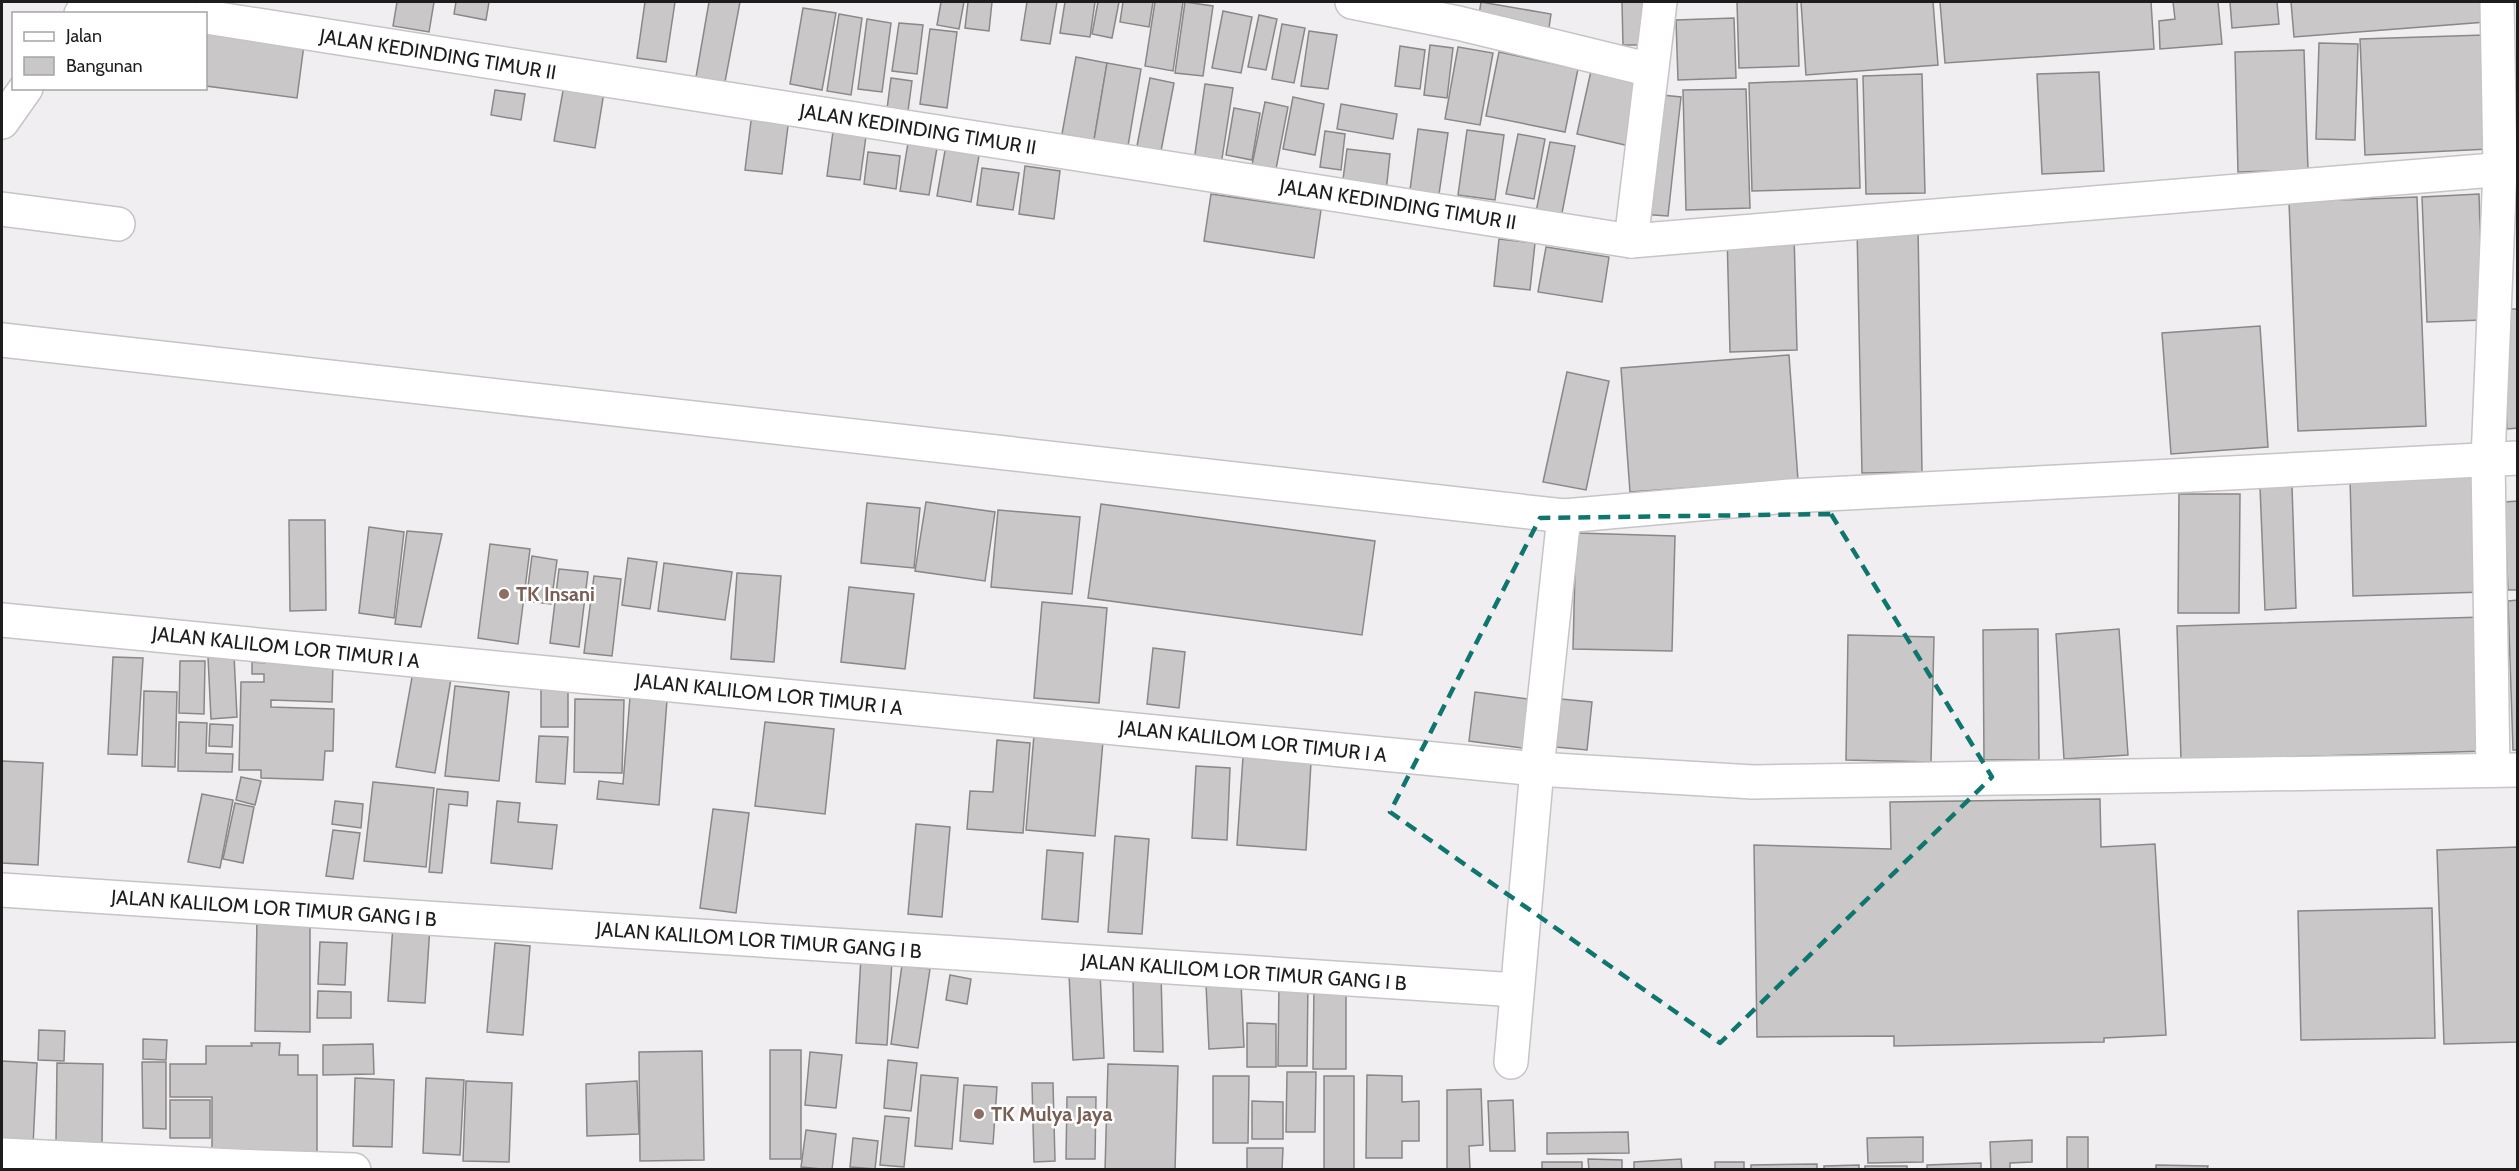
<svg xmlns="http://www.w3.org/2000/svg" width="2519" height="1171" font-family="Cabin,sans-serif">
<style>
.building{fill:#cac7c8;stroke:#8a8787;stroke-width:1.5}
.lines{fill:none;stroke-linecap:round;stroke-linejoin:round}
.minor-casing{stroke:#c6c4c6;stroke-width:36}
.minor{stroke:#fff;stroke-width:33}
.marked{fill:none;stroke:#0f766e;stroke-width:4.5;stroke-dasharray:12 8;stroke-linejoin:round}
.education-dot{fill:#8d6e63;stroke:#fff;stroke-width:2}
.labels{text-anchor:middle;dominant-baseline:central;stroke-width:5;stroke-linejoin:round;paint-order:stroke}
.street-label{font-size:20px;fill:#1e1d1e;stroke:#fff}
.education-label{font-size:20px;font-weight:bold;fill:#785e54;stroke:#fff;text-anchor:start}
</style>
<rect width="100%" height="100%" fill="#f0eef1"/>
<g class="building">
<polygon points="397,2 434,2 429,32 393,26"/>
<polygon points="456,2 489,2 486,20 454,14"/>
<polygon points="645,2 675,2 666,62 637,58"/>
<polygon points="709,2 740,2 725,82 696,77"/>
<polygon points="941,2 964,2 959,29 937,25"/>
<polygon points="968,2 992,2 989,31 965,28"/>
<polygon points="1027,2 1057,2 1050,44 1021,40"/>
<polygon points="1065,2 1095,2 1090,37 1060,33"/>
<polygon points="1098,2 1119,2 1112,38 1092,34"/>
<polygon points="1123,2 1153,2 1149,27 1120,22"/>
<polygon points="1155,2 1183,2 1173,71 1145,66"/>
<polygon points="1185,2 1213,6 1203,76 1175,73"/>
<polygon points="1481,2 1551,14 1548,34 1478,22"/>
<polygon points="1622,2 1653,2 1654,45 1623,45"/>
<polygon points="1737,2 1797,2 1799,66 1739,68"/>
<polygon points="1801,2 1933,2 1938,65 1806,75"/>
<polygon points="1940,2 2151,2 2154,49 1945,63"/>
<polygon points="2173,2 2218,2 2222,44 2160,49 2159,21 2175,19"/>
<polygon points="2230,2 2277,2 2279,24 2232,28"/>
<polygon points="2291,2 2484,2 2486,22 2294,37"/>
<polygon points="803,8 836,13 822,90 790,84"/>
<polygon points="1223,11 1252,17 1241,73 1212,68"/>
<polygon points="839,14 862,18 851,95 827,91"/>
<polygon points="1259,15 1277,19 1266,70 1248,67"/>
<polygon points="1734,18 1736,78 1678,80 1676,20"/>
<polygon points="867,19 891,23 882,92 858,89"/>
<polygon points="899,23 923,25 917,74 892,71"/>
<polygon points="206,24 305,37 297,98 206,86"/>
<polygon points="1282,24 1305,28 1294,83 1272,79"/>
<polygon points="930,29 957,32 947,108 920,104"/>
<polygon points="1309,31 1337,35 1328,89 1301,86"/>
<polygon points="2484,35 2489,149 2365,155 2360,39"/>
<polygon points="2319,43 2358,44 2355,140 2316,139"/>
<polygon points="1430,45 1453,48 1447,98 1424,95"/>
<polygon points="1400,46 1425,50 1420,89 1395,86"/>
<polygon points="1458,47 1493,53 1480,125 1445,119"/>
<polygon points="2304,50 2308,170 2238,172 2235,52"/>
<polygon points="1499,52 1578,69 1565,132 1486,116"/>
<polygon points="1076,57 1107,63 1094,140 1062,134"/>
<polygon points="1107,63 1141,69 1128,146 1094,140"/>
<polygon points="1591,71 1649,84 1634,147 1577,134"/>
<polygon points="2099,72 2104,171 2042,174 2037,74"/>
<polygon points="1922,74 1925,193 1866,194 1863,76"/>
<polygon points="891,78 912,81 908,111 887,109"/>
<polygon points="1150,78 1174,83 1161,151 1137,146"/>
<polygon points="1857,79 1860,188 1752,191 1749,83"/>
<polygon points="1205,84 1233,88 1221,165 1194,161"/>
<polygon points="564,85 604,92 595,148 554,141"/>
<polygon points="1746,89 1750,208 1686,210 1683,90"/>
<polygon points="495,90 525,94 521,120 491,115"/>
<polygon points="1652,94 1681,97 1668,216 1639,214"/>
<polygon points="1293,97 1324,104 1315,155 1283,149"/>
<polygon points="1265,102 1288,107 1276,169 1252,165"/>
<polygon points="1341,104 1397,114 1393,139 1337,129"/>
<polygon points="1234,108 1260,113 1252,160 1226,155"/>
<polygon points="752,113 789,118 782,174 745,170"/>
<polygon points="834,124 867,129 860,180 827,176"/>
<polygon points="1418,129 1448,133 1439,194 1410,190"/>
<polygon points="1467,130 1504,135 1495,200 1458,195"/>
<polygon points="1325,131 1345,134 1341,170 1320,167"/>
<polygon points="1518,134 1545,139 1534,199 1506,194"/>
<polygon points="909,137 938,142 929,195 900,191"/>
<polygon points="1550,142 1575,146 1561,218 1536,212"/>
<polygon points="946,145 980,150 971,202 937,196"/>
<polygon points="1347,149 1390,154 1386,192 1342,187"/>
<polygon points="868,152 900,156 896,189 864,184"/>
<polygon points="1025,166 1060,171 1054,219 1019,214"/>
<polygon points="982,168 1019,173 1013,210 977,205"/>
<polygon points="1211,194 1321,210 1314,258 1204,241"/>
<polygon points="2479,194 2483,320 2427,322 2422,197"/>
<polygon points="2417,197 2426,426 2298,431 2289,202"/>
<polygon points="1918,226 1922,472 1862,473 1857,227"/>
<polygon points="1794,233 1797,350 1730,352 1727,234"/>
<polygon points="1499,239 1535,243 1530,290 1494,286"/>
<polygon points="1546,247 1609,257 1602,302 1538,292"/>
<polygon points="2502,309 2518,309 2518,428 2507,429"/>
<polygon points="2260,326 2268,447 2171,454 2162,333"/>
<polygon points="1789,355 1798,480 1630,492 1621,368"/>
<polygon points="1567,372 1609,381 1586,490 1543,482"/>
<polygon points="2481,474 2484,592 2353,596 2350,478"/>
<polygon points="2292,486 2296,608 2265,610 2260,487"/>
<polygon points="2179,494 2240,494 2239,613 2178,613"/>
<polygon points="2518,501 2518,590 2508,590 2504,502"/>
<polygon points="926,502 995,512 985,581 915,571"/>
<polygon points="867,503 920,508 914,568 861,563"/>
<polygon points="1101,504 1375,541 1362,635 1088,598"/>
<polygon points="998,510 1080,517 1072,594 991,587"/>
<polygon points="289,520 325,520 326,610 290,611"/>
<polygon points="369,527 404,532 394,618 359,613"/>
<polygon points="407,531 442,534 421,627 395,624"/>
<polygon points="1576,533 1675,536 1672,651 1573,649"/>
<polygon points="490,544 530,549 518,644 478,638"/>
<polygon points="532,556 557,560 551,604 526,601"/>
<polygon points="628,558 657,562 650,609 622,605"/>
<polygon points="664,563 732,572 725,620 658,611"/>
<polygon points="559,569 588,572 579,647 550,643"/>
<polygon points="737,573 781,576 774,662 731,659"/>
<polygon points="594,576 621,579 612,656 584,653"/>
<polygon points="849,587 914,594 905,669 841,662"/>
<polygon points="2518,600 2518,750 2513,750 2508,601"/>
<polygon points="1042,602 1107,608 1099,703 1034,698"/>
<polygon points="2483,617 2487,751 2181,760 2177,626"/>
<polygon points="2038,629 2039,760 1984,760 1983,630"/>
<polygon points="2119,629 2128,755 2064,759 2056,634"/>
<polygon points="1848,635 1934,637 1931,762 1846,760"/>
<polygon points="1153,648 1185,652 1179,708 1147,704"/>
<polygon points="234,655 237,717 211,719 208,657"/>
<polygon points="113,657 143,658 137,755 108,754"/>
<polygon points="180,661 205,661 204,714 179,713"/>
<polygon points="265,661 333,662 332,702 271,700 271,707 334,709 333,751 325,751 323,780 261,778 261,770 239,770 241,682 264,682 264,674 252,674 252,662 265,663"/>
<polygon points="414,666 452,673 435,773 396,767"/>
<polygon points="455,686 509,692 499,781 445,776"/>
<polygon points="541,687 568,688 568,727 541,727"/>
<polygon points="144,691 177,692 175,767 142,766"/>
<polygon points="1475,692 1536,700 1529,749 1469,741"/>
<polygon points="630,697 667,700 659,805 597,799 599,781 623,784"/>
<polygon points="575,699 624,700 622,773 574,772"/>
<polygon points="1561,699 1592,702 1587,750 1556,747"/>
<polygon points="179,722 207,723 206,753 233,754 232,772 178,771"/>
<polygon points="765,722 834,729 825,814 755,806"/>
<polygon points="210,724 233,725 232,747 209,746"/>
<polygon points="1034,735 1103,741 1095,836 1026,830"/>
<polygon points="539,736 568,737 565,784 536,782"/>
<polygon points="997,740 1030,743 1023,833 967,829 970,791 993,792"/>
<polygon points="1243,757 1311,762 1306,850 1237,845"/>
<polygon points="2,761 43,763 38,865 2,863"/>
<polygon points="1196,766 1230,768 1227,840 1192,838"/>
<polygon points="241,777 261,781 255,805 236,800"/>
<polygon points="373,782 434,788 426,867 364,861"/>
<polygon points="437,789 468,792 467,806 449,804 442,873 429,872"/>
<polygon points="202,794 233,800 220,868 188,862"/>
<polygon points="2100,799 2101,847 2155,844 2166,1035 2104,1038 2104,1042 1894,1046 1894,1036 1757,1037 1754,845 1891,849 1890,802"/>
<polygon points="335,801 363,804 361,828 332,824"/>
<polygon points="497,801 520,803 518,822 557,825 552,869 491,863"/>
<polygon points="235,803 254,807 243,863 223,859"/>
<polygon points="713,809 749,813 736,913 700,908"/>
<polygon points="916,824 950,827 942,917 908,914"/>
<polygon points="333,830 360,833 353,879 326,876"/>
<polygon points="1115,836 1149,839 1142,934 1108,932"/>
<polygon points="2518,847 2518,1042 2444,1044 2437,850"/>
<polygon points="1047,850 1083,853 1078,922 1042,919"/>
<polygon points="2432,908 2435,1038 2301,1040 2298,911"/>
<polygon points="257,919 310,919 310,1032 255,1031"/>
<polygon points="393,924 430,926 425,1003 388,1001"/>
<polygon points="320,942 347,943 345,985 318,984"/>
<polygon points="495,943 530,946 523,1035 487,1032"/>
<polygon points="861,957 892,960 887,1045 856,1043"/>
<polygon points="902,965 930,969 918,1048 891,1044"/>
<polygon points="1100,972 1104,1058 1073,1060 1069,974"/>
<polygon points="1133,974 1161,974 1163,1052 1134,1051"/>
<polygon points="950,975 971,979 967,1004 946,1000"/>
<polygon points="1279,981 1308,981 1307,1066 1278,1066"/>
<polygon points="1241,983 1244,1047 1209,1049 1206,984"/>
<polygon points="1314,984 1346,984 1346,1069 1313,1069"/>
<polygon points="318,991 351,992 351,1018 317,1018"/>
<polygon points="1247,1023 1276,1024 1276,1067 1247,1067"/>
<polygon points="39,1030 65,1031 64,1061 38,1060"/>
<polygon points="143,1039 167,1040 166,1060 143,1059"/>
<polygon points="251,1043 280,1043 279,1055 298,1055 298,1075 317,1075 317,1154 212,1154 212,1097 170,1097 170,1064 206,1064 206,1046 252,1046"/>
<polygon points="373,1044 374,1074 323,1075 323,1045"/>
<rect x="770" y="1050" width="31" height="109"/>
<polygon points="702,1051 704,1160 640,1161 639,1052"/>
<polygon points="810,1052 842,1055 836,1108 805,1105"/>
<polygon points="888,1060 917,1063 911,1111 884,1108"/>
<polygon points="2,1061 37,1063 33,1146 2,1144"/>
<polygon points="142,1062 166,1062 166,1129 143,1128"/>
<polygon points="57,1063 103,1064 102,1143 56,1142"/>
<polygon points="1108,1064 1178,1066 1175,1170 1105,1170"/>
<polygon points="1287,1072 1316,1072 1315,1132 1286,1132"/>
<polygon points="921,1075 958,1078 952,1149 915,1146"/>
<polygon points="1367,1075 1402,1076 1402,1102 1419,1101 1419,1141 1402,1141 1402,1158 1366,1158"/>
<polygon points="1213,1076 1249,1076 1248,1143 1213,1143"/>
<rect x="1324" y="1076" width="30" height="94"/>
<polygon points="355,1078 394,1080 392,1147 353,1146"/>
<polygon points="426,1078 464,1080 460,1155 423,1153"/>
<polygon points="466,1081 512,1083 509,1162 463,1161"/>
<polygon points="637,1081 639,1134 587,1136 586,1084"/>
<polygon points="1032,1083 1053,1083 1055,1161 1034,1162"/>
<polygon points="964,1085 997,1087 993,1144 960,1141"/>
<polygon points="1481,1089 1483,1145 1469,1146 1470,1170 1447,1170 1447,1090"/>
<polygon points="1067,1097 1096,1097 1095,1159 1066,1159"/>
<rect x="170" y="1100" width="40" height="38"/>
<polygon points="1513,1100 1515,1151 1490,1151 1488,1101"/>
<polygon points="1252,1101 1283,1102 1283,1139 1252,1139"/>
<polygon points="885,1116 909,1118 904,1167 880,1165"/>
<polygon points="806,1130 836,1134 832,1170 801,1167"/>
<polygon points="1628,1132 1629,1153 1547,1154 1547,1133"/>
<polygon points="1923,1137 1923,1162 1868,1163 1867,1138"/>
<rect x="2067" y="1137" width="21" height="33"/>
<polygon points="853,1138 878,1141 875,1169 850,1167"/>
<polygon points="2032,1140 2032,1162 2010,1163 2010,1170 1991,1170 1990,1142"/>
<polygon points="1247,1148 1283,1148 1282,1170 1247,1170"/>
<polygon points="1588,1159 1622,1160 1622,1170 1589,1170"/>
<polygon points="1681,1159 1682,1170 1634,1170 1634,1162"/>
<rect x="1542" y="1162" width="40" height="8"/>
<rect x="1715" y="1162" width="29" height="8"/>
<polygon points="1981,1163 1981,1170 1927,1170 1927,1165"/>
<polygon points="1817,1164 1817,1170 1751,1170 1751,1165"/>
<polygon points="1859,1165 1859,1170 1824,1170 1824,1166"/>
<polygon points="2156,1165 2208,1166 2207,1170 2156,1170"/>
<rect x="1865" y="1166" width="42" height="4"/>
</g>
<g class="lines">
<g class="minor-casing">
<g id="minor">
<polyline points="107,2 184,14"/>
<polyline points="1352,2 1458,23 1651,70"/>
<polyline points="81,14 90,2"/>
<polyline points="206,17 1631,241 2518,168"/>
<polyline points="2,122 26,88"/>
<polyline points="2,209 118,224"/>
<polyline points="1631,241 1660,2"/>
<polyline points="2,340 1564,516 1789,496 2518,458"/>
<polyline points="2,620 1537,769 1753,782 2518,770"/>
<polyline points="2493,770 2488,460 2500,169 2497,2"/>
<polyline points="2,890 1517,990"/>
<polyline points="1511,1062 1537,769 1564,516"/>
<polyline points="2,1155 234,1166 354,1170"/>
</g>
</g>
<use href="#minor" class="minor"/>
</g>
<path class="marked" d="M 1831,514 L 1992,777 L 1720,1043 L 1390,812 L 1540,518 Z"/>
<g class="education-dot">
<circle cx="504" cy="594" r="6"/>
<circle cx="979" cy="1114" r="6"/>
</g>
<g class="labels">
<g class="street-label">
<text transform="translate(438 54) rotate(9)">JALAN KEDINDING TIMUR II</text>
<text transform="translate(918 129) rotate(9)">JALAN KEDINDING TIMUR II</text>
<text transform="translate(1398 204) rotate(9)">JALAN KEDINDING TIMUR II</text>
<text transform="translate(286 647) rotate(6)">JALAN KALILOM LOR TIMUR I A</text>
<text transform="translate(769 694) rotate(6)">JALAN KALILOM LOR TIMUR I A</text>
<text transform="translate(1253 741) rotate(6)">JALAN KALILOM LOR TIMUR I A</text>
<text transform="translate(274 908) rotate(4)">JALAN KALILOM LOR TIMUR GANG I B</text>
<text transform="translate(759 940) rotate(4)">JALAN KALILOM LOR TIMUR GANG I B</text>
<text transform="translate(1244 972) rotate(4)">JALAN KALILOM LOR TIMUR GANG I B</text>
</g>
<g class="education-label">
<text x="516" y="594">TK Insani</text>
<text x="991" y="1114">TK Mulya Jaya</text>
</g>
</g>
<rect width="2519" height="1171" fill="none" stroke="#1e1d1e" stroke-width="6"/>
<rect x="12" y="12" width="195" height="78" fill="#ffffff" stroke="#a5a5a5" stroke-width="1.5"/>
<rect x="24" y="32" width="30" height="9" fill="#ffffff" stroke="#a5a5a5" stroke-width="1.5"/>
<text x="66" y="42" font-size="18" fill="#1e1d1e">Jalan</text>
<rect x="24" y="57" width="30" height="18" fill="#cac7c8" stroke="#a5a5a5" stroke-width="1.5"/>
<text x="66" y="72" font-size="18" fill="#1e1d1e">Bangunan</text>
</svg>
